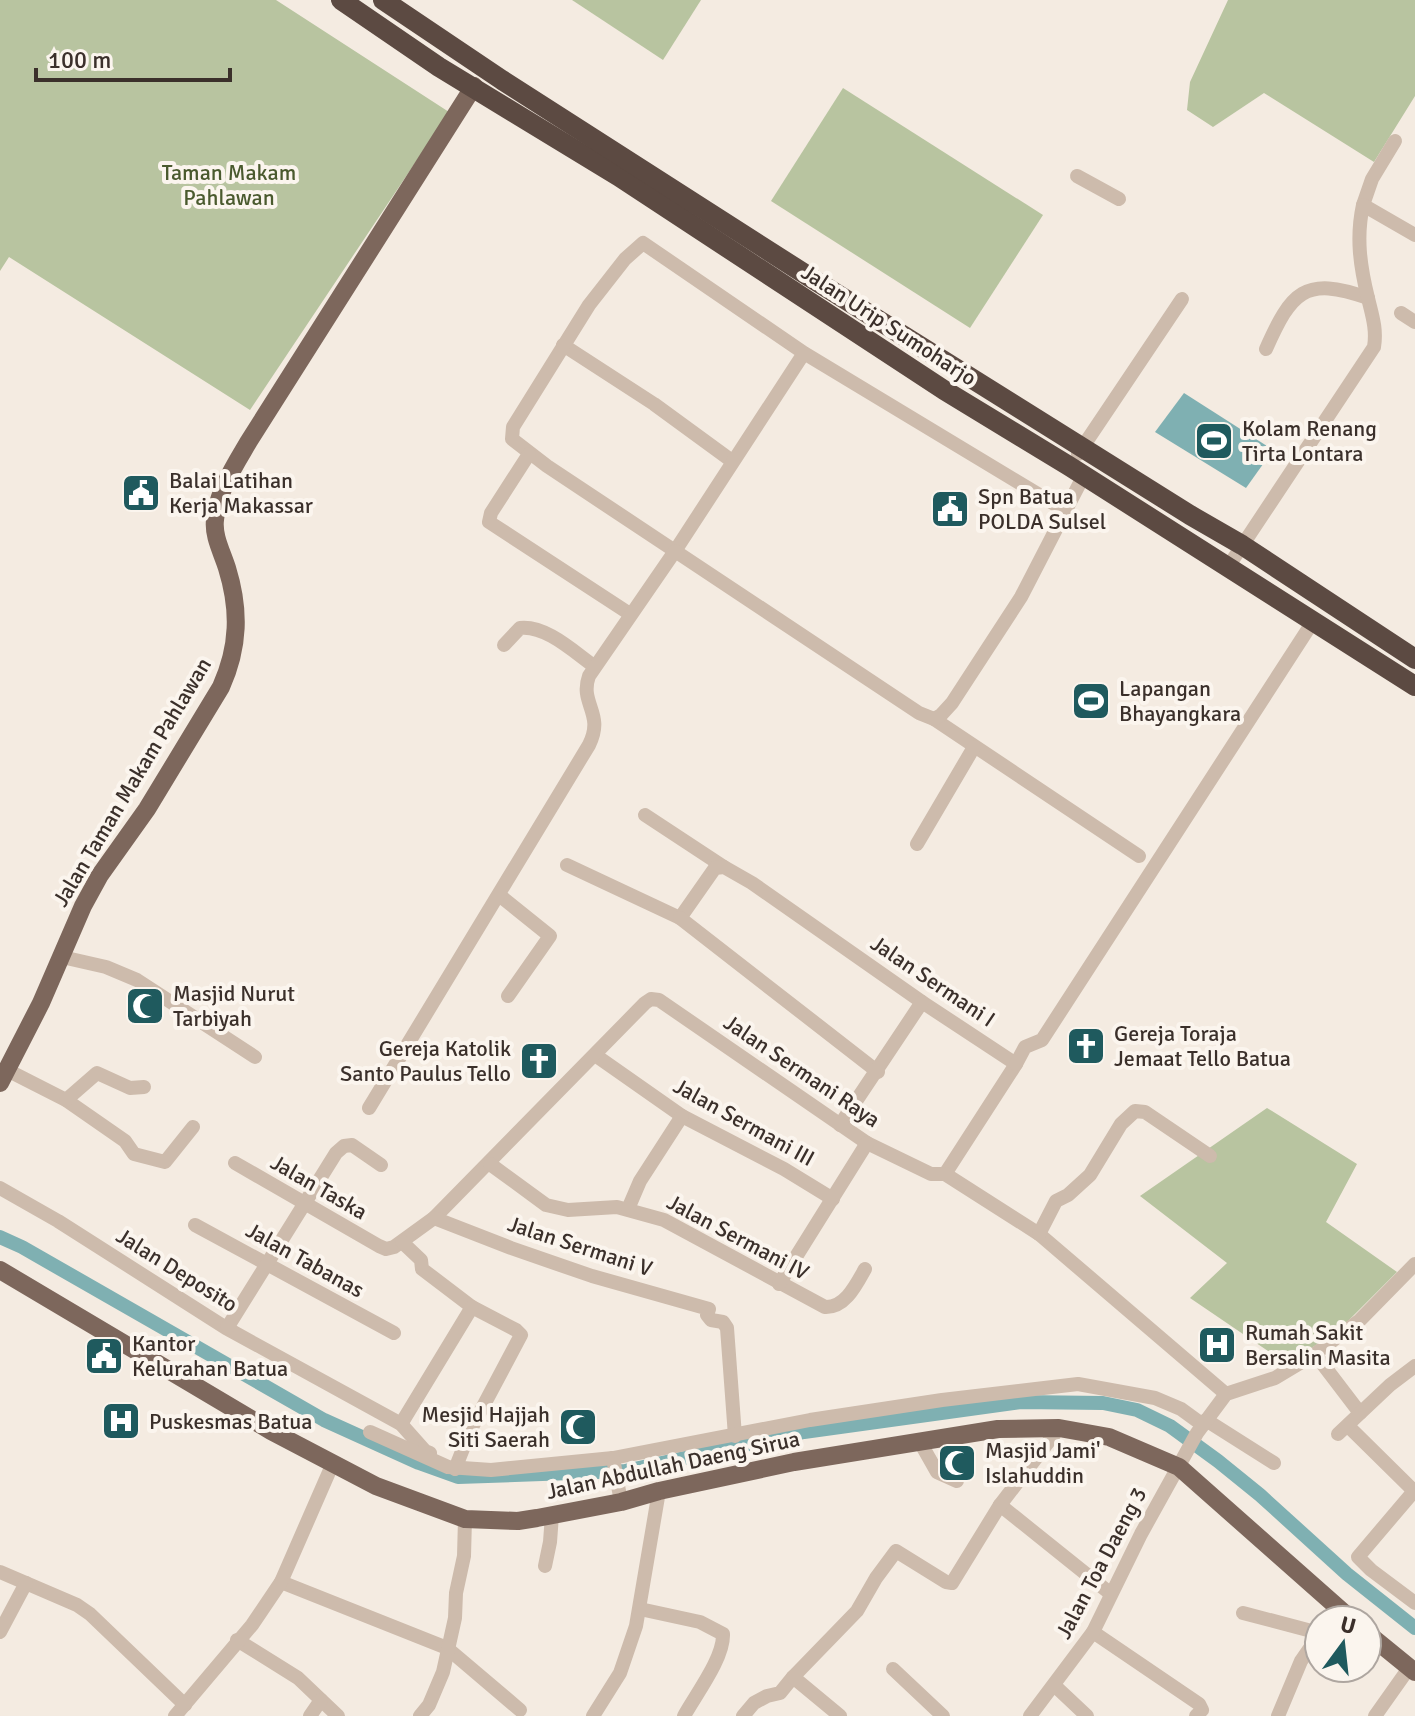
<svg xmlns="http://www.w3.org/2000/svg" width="1415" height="1716" font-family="Signika,sans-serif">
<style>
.green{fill:#b8c4a0}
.water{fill:#7fb0b2}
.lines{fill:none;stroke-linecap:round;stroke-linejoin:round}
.canal{stroke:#7fb0b2;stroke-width:14}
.minor{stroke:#cdbbac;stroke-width:14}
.major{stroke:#7d675c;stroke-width:18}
.highway{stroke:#5c4a42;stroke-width:20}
.labels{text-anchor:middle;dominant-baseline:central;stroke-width:8;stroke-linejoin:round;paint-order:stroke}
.park-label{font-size:22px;fill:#4a5a2e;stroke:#fbf5ee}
.street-label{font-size:22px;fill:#3b302b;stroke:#fbf5ee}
.poi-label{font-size:22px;fill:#3b302b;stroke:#fbf5ee;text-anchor:start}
</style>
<rect width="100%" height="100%" fill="#f4ebe1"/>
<g class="green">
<polygon points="0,0 276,0 449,112 250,410 9,257 0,271"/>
<polygon points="572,0 701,0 663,60"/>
<polygon points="1228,0 1415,0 1415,96 1374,162 1264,93 1213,127 1187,110 1190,82"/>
<polygon points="843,88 1043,215 970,328 771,201"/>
<polygon points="1267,1108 1357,1164 1326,1222 1397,1272 1339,1330 1287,1364 1190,1298 1227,1263 1140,1196"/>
</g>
<polygon class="water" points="1184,393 1273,450 1246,488 1155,432"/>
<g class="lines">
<polyline class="canal" points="0,1237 22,1247 324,1420 419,1463 458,1477 625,1471 804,1432 1021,1402 1103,1403 1137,1410 1170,1426 1218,1461 1260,1495 1347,1574 1415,1628"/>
<g class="minor">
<polyline points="1077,176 1119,199"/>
<polyline points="1363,205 1372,179 1395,141"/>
<polyline points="1401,313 1415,322"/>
<polyline points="563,345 654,404 732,461"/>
<path d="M 1266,349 C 1291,293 1304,275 1368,298"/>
<polyline points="804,353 675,551 547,466 512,439 513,427 589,305 625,259 643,243 804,353 1066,511"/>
<polyline points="529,454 491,513 489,522 630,614"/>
<polyline points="1078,454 1182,299"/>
<path d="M 1228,567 L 1374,347 C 1377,329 1372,315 1368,298 C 1360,266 1356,237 1363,205 L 1415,235"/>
<path d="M 504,645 L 520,628 C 546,625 574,652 594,666"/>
<polyline points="934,719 1139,856"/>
<polyline points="645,815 724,867"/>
<polyline points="917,844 974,747"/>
<polyline points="567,865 680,918 715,868 724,867 752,883 922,1002 1016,1064 945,1174"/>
<polyline points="499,895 550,936 508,996"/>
<polyline points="680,918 878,1072"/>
<polyline points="62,957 106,967 137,980 255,1057"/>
<polyline points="595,1055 682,1116 784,1169 833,1199"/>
<polyline points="1016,1064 1025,1047 1042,1040 1314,620"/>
<polyline points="7,1070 66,1100 125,1141 134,1154 165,1162 193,1127"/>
<polyline points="66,1100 97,1073 130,1088 144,1087"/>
<path d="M 369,1108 L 589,745 C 605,713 579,704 589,676 L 675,551 L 919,713 L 934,719 L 941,715 L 952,703 L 1021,597 L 1084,475"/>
<polyline points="840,1125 922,1002"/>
<polyline points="235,1163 379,1246 386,1249 394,1247 434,1218 645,1003 651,999 659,1000 867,1143 931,1174 945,1174 1039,1234 1226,1394"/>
<path d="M 490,1164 L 546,1205 L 568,1210 L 617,1207 L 664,1220 L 825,1307 C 845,1308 856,1285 865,1269"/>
<polyline points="0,1188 58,1221 226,1328 401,1424 425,1451 430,1453"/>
<polyline points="628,1209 640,1181 682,1116"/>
<polyline points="434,1218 511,1248 592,1276 709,1309 707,1315 711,1320 723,1322 727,1328 735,1436"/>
<polyline points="195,1225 394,1333"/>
<polyline points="1039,1234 1056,1201 1068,1195 1090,1175 1121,1124 1135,1111 1145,1112 1210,1156"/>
<polyline points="402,1242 421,1260 422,1269 472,1307 516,1330 521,1335 470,1431 455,1469"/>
<polyline points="779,1284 867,1143"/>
<polyline points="227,1328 336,1153 344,1146 352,1145 381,1165"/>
<polyline points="1315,1354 1360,1413"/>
<polyline points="1206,1420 1274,1463"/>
<polyline points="401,1424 472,1307"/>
<polyline points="1348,1426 1415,1492"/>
<polyline points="370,1432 448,1467 491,1470 613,1458 810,1420 942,1400 1078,1384 1155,1398 1181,1409 1203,1425"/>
<polyline points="1338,1434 1390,1385 1415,1366"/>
<polyline points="920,1442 937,1472 957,1481"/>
<polyline points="613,1458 621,1502"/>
<polyline points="1414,1491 1358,1557 1371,1570 1415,1603"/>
<polyline points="1000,1505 1111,1594"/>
<polyline points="545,1566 550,1542 552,1515"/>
<polyline points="0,1572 77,1605 90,1614 185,1705"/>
<polyline points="281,1582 447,1648 520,1710"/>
<path d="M 640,1609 L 700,1622 L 723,1634 C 724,1658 696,1694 684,1716"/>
<polyline points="1243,1613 1319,1633"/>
<polyline points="0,1632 26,1583"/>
<polyline points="1093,1632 1199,1704 1202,1710 1196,1716"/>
<polyline points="237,1640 298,1678 338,1716"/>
<polyline points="893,1669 943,1716"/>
<polyline points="1054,1685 1087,1716"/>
<polyline points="175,1716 252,1625 281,1582 333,1463"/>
<polyline points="310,1716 321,1700"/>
<polyline points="420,1716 429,1705 443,1672 455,1618 456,1593 464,1556 465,1519"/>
<polyline points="593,1716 620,1673 636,1626 659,1491"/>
<polyline points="743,1716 754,1703 767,1696 780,1693 793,1677"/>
<polyline points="840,1716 793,1677 857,1611 876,1578 896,1551 946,1582 952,1583 1000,1505 1059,1428"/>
<polyline points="1030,1716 1093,1632 1141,1534 1197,1433 1226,1394 1275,1378 1315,1354 1360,1320 1415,1264"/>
<polyline points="1278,1716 1301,1661 1319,1635"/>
<polyline points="1375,1716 1409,1668"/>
</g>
<g class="major">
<path d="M 0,1083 L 41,1003 L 83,906 L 100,875 L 147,809 L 221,687 C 239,647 240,610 227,568 C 222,552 213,536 215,520 C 217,492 235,465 249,441 L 474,86"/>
<polyline points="0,1270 271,1431 376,1486 465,1519 518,1521 537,1518 621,1502 659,1491 794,1462 998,1429 1059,1428 1109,1437 1179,1467 1352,1620"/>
<polyline points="1367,1633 1415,1672"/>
</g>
<g class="highway">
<polyline points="341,0 439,67 618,176 944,390 1069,466 1415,686"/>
<polyline points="383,0 502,80 808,276 1190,515 1242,545 1415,659"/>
</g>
</g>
<defs>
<g id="stadium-square" transform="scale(2)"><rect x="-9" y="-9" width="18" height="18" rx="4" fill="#1f5a5e" stroke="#fbf5ee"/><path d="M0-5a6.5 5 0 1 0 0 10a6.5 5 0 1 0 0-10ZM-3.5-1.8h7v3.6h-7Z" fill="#fff"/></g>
<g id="civic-square" transform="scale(2)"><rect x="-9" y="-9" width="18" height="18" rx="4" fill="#1f5a5e" stroke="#fbf5ee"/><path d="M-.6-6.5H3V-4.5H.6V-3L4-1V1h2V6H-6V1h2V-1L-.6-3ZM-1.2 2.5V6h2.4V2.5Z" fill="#fff"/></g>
<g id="mosque-square" transform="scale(2)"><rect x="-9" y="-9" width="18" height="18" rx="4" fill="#1f5a5e" stroke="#fbf5ee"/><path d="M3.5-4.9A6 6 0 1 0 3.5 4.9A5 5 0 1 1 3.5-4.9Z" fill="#fff"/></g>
<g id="church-square" transform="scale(2)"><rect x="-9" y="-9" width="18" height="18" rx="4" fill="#1f5a5e" stroke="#fbf5ee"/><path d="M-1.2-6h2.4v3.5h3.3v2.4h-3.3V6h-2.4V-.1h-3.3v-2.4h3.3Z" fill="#fff"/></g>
<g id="hospital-square" transform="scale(2)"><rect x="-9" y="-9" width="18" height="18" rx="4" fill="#1f5a5e" stroke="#fbf5ee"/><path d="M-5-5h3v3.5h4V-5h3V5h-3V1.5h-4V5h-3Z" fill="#fff"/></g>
</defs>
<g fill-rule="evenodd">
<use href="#stadium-square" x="1214" y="441"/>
<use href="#civic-square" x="141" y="493"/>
<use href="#civic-square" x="950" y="509"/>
<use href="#stadium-square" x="1091" y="701"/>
<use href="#mosque-square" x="145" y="1006"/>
<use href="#church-square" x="1086" y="1046"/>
<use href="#church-square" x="539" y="1061"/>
<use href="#hospital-square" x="1217" y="1345"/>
<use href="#civic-square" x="104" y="1356"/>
<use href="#hospital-square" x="121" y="1421"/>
<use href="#mosque-square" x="578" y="1427"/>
<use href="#mosque-square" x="957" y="1463"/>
</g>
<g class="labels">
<g class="park-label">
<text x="229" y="172">Taman Makam<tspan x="229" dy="25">Pahlawan</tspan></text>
</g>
<g class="street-label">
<text transform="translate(889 325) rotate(33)">Jalan Urip Sumoharjo</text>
<text transform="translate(132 782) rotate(-59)">Jalan Taman Makam Pahlawan</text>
<text transform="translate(933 981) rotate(34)">Jalan Sermani I</text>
<text transform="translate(802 1071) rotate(34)">Jalan Sermani Raya</text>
<text transform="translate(744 1122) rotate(29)">Jalan Sermani III</text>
<text transform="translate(319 1187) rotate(30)">Jalan Taska</text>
<text transform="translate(738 1237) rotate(28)">Jalan Sermani IV</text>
<text transform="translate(580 1246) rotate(18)">Jalan Sermani V</text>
<text transform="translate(305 1260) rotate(29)">Jalan Tabanas</text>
<text transform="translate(177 1270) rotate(32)">Jalan Deposito</text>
<text transform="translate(673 1465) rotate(-12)">Jalan Abdullah Daeng Sirua</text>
<text transform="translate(1101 1563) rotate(-62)">Jalan Toa Daeng 3</text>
</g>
<g class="poi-label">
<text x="1242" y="428">Kolam Renang<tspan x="1242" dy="25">Tirta Lontara</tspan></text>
<text x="169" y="480">Balai Latihan<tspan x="169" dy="25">Kerja Makassar</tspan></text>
<text x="978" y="496">Spn Batua<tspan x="978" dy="25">POLDA Sulsel</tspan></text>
<text x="1119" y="688">Lapangan<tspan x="1119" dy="25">Bhayangkara</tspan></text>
<text x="173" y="993">Masjid Nurut<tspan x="173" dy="25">Tarbiyah</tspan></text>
<text x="1114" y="1033">Gereja Toraja<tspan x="1114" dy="25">Jemaat Tello Batua</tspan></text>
<text x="511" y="1048" text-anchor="end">Gereja Katolik<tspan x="511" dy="25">Santo Paulus Tello</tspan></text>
<text x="1245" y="1332">Rumah Sakit<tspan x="1245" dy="25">Bersalin Masita</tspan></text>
<text x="132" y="1343">Kantor<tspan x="132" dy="25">Kelurahan Batua</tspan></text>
<text x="550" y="1414" text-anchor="end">Mesjid Hajjah<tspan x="550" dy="25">Siti Saerah</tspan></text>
<text x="149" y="1421">Puskesmas Batua</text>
<text x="985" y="1450">Masjid Jami'<tspan x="985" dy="25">Islahuddin</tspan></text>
</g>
</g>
<g transform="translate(1343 1644) rotate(15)"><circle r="38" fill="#fbf5ee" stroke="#aea6a0" stroke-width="2"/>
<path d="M0-6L14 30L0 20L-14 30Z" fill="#1f5a5e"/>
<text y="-12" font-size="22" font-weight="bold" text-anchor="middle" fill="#3b302b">U</text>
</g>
<path d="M36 68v12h194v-12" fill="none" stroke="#3b302b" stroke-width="4"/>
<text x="48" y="68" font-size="24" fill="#3b302b" stroke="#fbf5ee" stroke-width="6" paint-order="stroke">100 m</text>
</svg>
